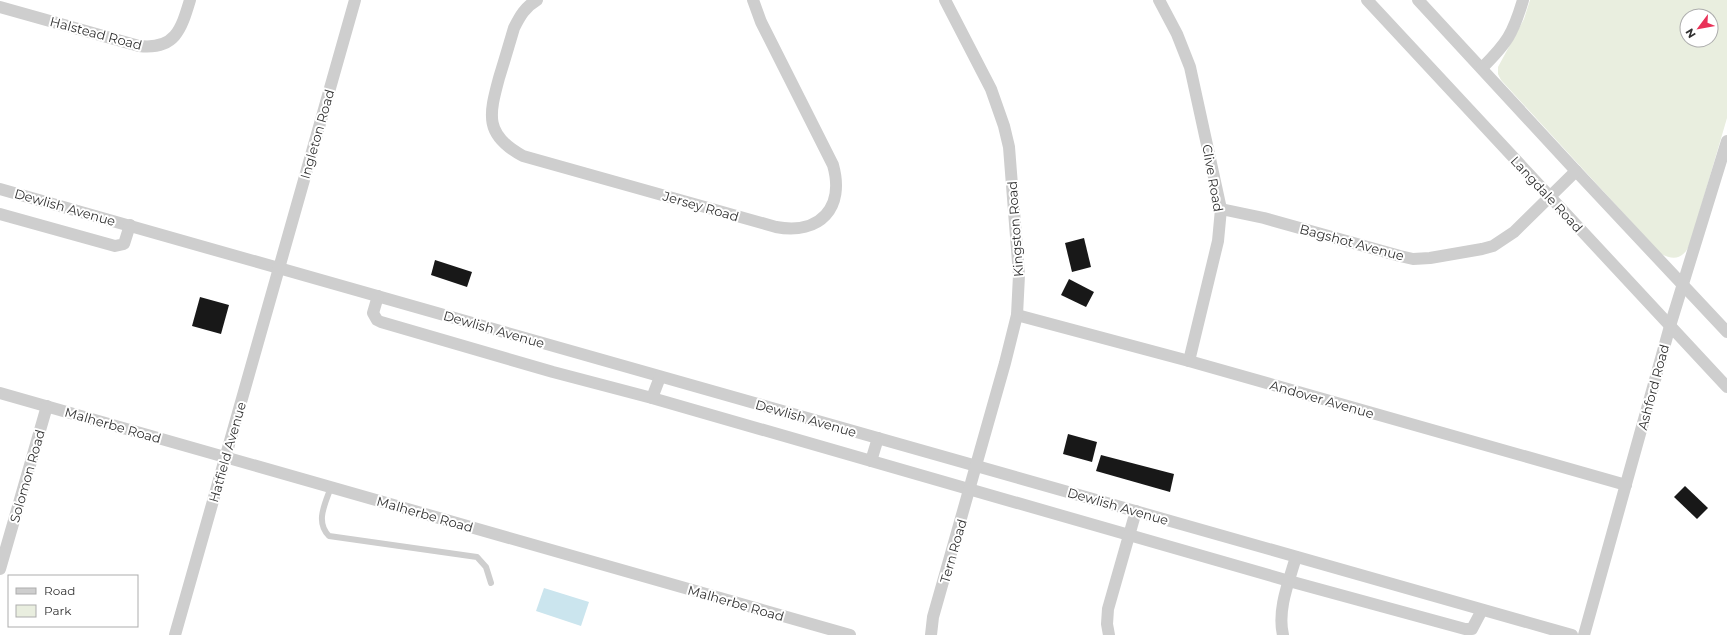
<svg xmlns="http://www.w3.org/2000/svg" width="1727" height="635" font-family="Montserrat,sans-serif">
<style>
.green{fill:#e9eedf;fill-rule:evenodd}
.water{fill:#cbe5ee}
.building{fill:#181818}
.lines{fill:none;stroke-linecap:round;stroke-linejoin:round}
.service{stroke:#cecece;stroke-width:6}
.minor{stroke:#cecece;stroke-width:12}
.labels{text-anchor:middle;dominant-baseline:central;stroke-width:4;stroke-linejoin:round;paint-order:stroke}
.street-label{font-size:13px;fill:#313131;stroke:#fff}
</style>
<rect width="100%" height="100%" fill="#fff"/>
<path class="green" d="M 1530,0 L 1727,0 L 1727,118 L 1690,244 C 1684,258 1675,261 1661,254 L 1501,80 L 1498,74 L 1498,67 L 1524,19 ZM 1687,16 L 1711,16 L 1711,40 L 1687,40 Z"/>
<polygon class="water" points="544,588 589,602 581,626 536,611"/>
<g class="building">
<polygon points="1084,238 1091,267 1072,272 1065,243"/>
<polygon points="435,260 472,272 467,287 431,275"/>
<polygon points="1069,279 1094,292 1086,307 1061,295"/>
<polygon points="200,297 229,305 221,334 192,326"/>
<polygon points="1068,434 1097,442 1092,462 1063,454"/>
<polygon points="1101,455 1174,474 1170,492 1096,471"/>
<polygon points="1685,486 1708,508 1697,519 1674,497"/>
</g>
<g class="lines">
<path class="service" d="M 331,487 C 325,504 315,522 329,536 L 477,557 L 486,567 L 491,583"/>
<g class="minor">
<path d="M 537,0 C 525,7 520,16 514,28 C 509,45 504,62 499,78 C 489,115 484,135 523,156 L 776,227 C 820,235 845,208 833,165 L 761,22 L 753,0"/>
<polyline points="1159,0 1177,34 1190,67 1221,209 1218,241 1189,361"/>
<polyline points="1367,0 1727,387"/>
<polyline points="1418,0 1576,171 1727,332"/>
<path d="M 0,7 L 139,46 C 175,50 181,30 190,0"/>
<path d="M 1482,68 C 1507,43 1513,34 1523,0"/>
<polyline points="0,189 1572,635"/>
<polyline points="1221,209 1264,218 1400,256 1413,259 1430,258 1482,249 1493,246 1514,232 1576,171"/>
<polyline points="0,214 115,246 124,244 130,225"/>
<polyline points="378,296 373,313 377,320 381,322 553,372 652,398 1289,581 1465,629 1472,629 1482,610"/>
<polyline points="1017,315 1189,361 1626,485"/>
<polyline points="0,393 850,635"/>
<polyline points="652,398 660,377"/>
<polyline points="871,461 878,438"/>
<polyline points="0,569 47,406"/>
<polyline points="175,635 355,0"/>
<polyline points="931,635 933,617 1005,363 1017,315 1019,275 1009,147 1004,126 991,89 945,0"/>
<polyline points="1109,635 1107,624 1108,609 1136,511"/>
<path d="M 1283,635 C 1277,610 1289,581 1296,557"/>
<polyline points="1584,635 1670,326 1727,141"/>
</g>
</g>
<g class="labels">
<g class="street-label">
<text transform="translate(96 33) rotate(15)">Halstead Road</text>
<text transform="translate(317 134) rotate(-74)">Ingleton Road</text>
<text transform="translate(1213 178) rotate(80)">Clive Road</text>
<text transform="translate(1547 194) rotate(47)">Langdale Road</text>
<text transform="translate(701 206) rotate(16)">Jersey Road</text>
<text transform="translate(65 207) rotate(16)">Dewlish Avenue</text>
<text transform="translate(1015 229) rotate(-94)">Kingston Road</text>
<text transform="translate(1352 242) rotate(15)">Bagshot Avenue</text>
<text transform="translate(494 329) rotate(16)">Dewlish Avenue</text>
<text transform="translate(1653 387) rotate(-75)">Ashford Road</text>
<text transform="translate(1322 399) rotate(16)">Andover Avenue</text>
<text transform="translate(806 418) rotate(16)">Dewlish Avenue</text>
<text transform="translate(113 425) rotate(16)">Malherbe Road</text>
<text transform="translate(227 452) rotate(-74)">Hatfield Avenue</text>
<text transform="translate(27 476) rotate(-74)">Solomon Road</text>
<text transform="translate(1118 506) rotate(16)">Dewlish Avenue</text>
<text transform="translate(425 514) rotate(16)">Malherbe Road</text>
<text transform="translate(953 551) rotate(-74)">Tern Road</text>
<text transform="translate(736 603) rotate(16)">Malherbe Road</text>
</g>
</g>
<rect x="8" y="575" width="130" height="52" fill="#ffffff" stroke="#adadad"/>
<rect x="16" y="588" width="20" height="6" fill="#cecece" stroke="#adadad"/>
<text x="44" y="595" font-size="12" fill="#313131">Road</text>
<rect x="16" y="605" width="20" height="12" fill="#e9eedf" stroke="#adadad"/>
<text x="44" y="615" font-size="12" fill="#313131">Park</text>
<g transform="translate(1699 28) rotate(238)"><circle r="19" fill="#ffffff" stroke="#adadad"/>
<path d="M0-3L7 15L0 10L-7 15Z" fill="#e93258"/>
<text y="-6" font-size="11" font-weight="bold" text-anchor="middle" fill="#313131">N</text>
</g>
</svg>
